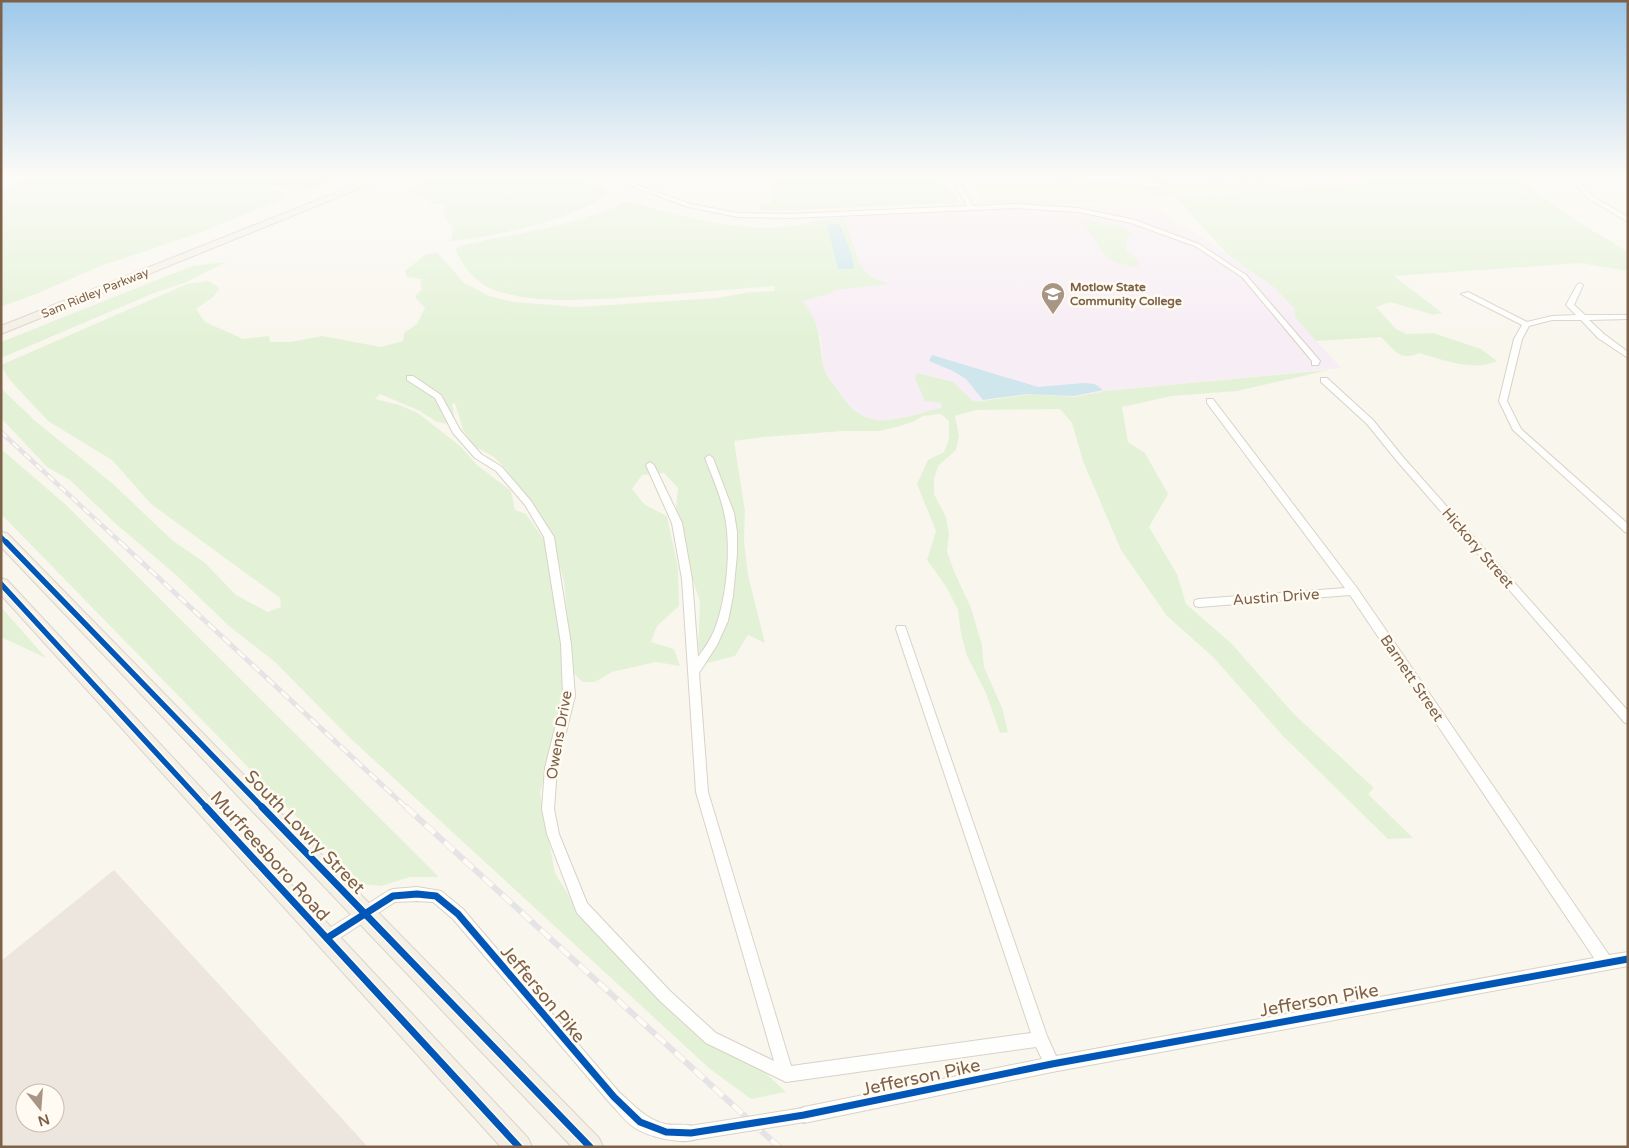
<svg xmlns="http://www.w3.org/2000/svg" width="1629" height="1148" font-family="'Varela Round',sans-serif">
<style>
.residential{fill:#f6edde}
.industrial{fill:#ede6de;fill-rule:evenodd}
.education{fill:#f7edf5}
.green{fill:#e3f2d7}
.water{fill:#cee6ec}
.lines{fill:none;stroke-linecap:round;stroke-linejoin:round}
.street-casing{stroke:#d8d2c9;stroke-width:2}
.primary-casing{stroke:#dbd3ca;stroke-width:2}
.street{fill:#fefefc;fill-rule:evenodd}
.primary{fill:#f4f0e6;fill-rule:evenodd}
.rail-far2-casing{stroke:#e6e3e6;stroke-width:4.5}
.rail-far1-casing{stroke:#e6e3e6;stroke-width:5}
.rail-casing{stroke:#e6e3e6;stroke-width:6}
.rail-far2{stroke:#fffbf2;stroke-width:2.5;stroke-dasharray:8;stroke-linecap:butt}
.rail-far1{stroke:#fffbf2;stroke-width:3;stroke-dasharray:10;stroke-linecap:butt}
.rail{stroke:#fffbf2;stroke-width:4.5;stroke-dasharray:13;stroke-linecap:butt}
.street-bridge-casing{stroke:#d8d2c9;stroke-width:16;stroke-linecap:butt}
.street-bridge{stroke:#fefefc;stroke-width:14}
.cycleway-far2-casing{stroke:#fffbf2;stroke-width:7}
.cycleway-far1-casing{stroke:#fffbf2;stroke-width:9}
.cycleway-casing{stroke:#fffbf2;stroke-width:10}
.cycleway-far2{stroke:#0057b8;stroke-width:4.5}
.cycleway-far1{stroke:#0057b8;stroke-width:5.5}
.cycleway{stroke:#0057b8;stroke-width:7}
.labels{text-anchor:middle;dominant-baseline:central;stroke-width:5;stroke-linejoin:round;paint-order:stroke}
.far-poi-label{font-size:12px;font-weight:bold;fill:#7d6149;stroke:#fffbf2;text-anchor:start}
.far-street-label{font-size:12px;fill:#7d6149;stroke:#fffbf2}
.street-label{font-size:15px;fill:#7d6149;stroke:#fffbf2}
.near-street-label{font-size:18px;fill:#7d6149;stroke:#fffbf2}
</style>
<rect width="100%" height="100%" fill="#f9f6ee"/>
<polygon class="residential" points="971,177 1357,177 1364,182 1055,204 986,203"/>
<path class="industrial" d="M 114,870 L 368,1147 L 1,1147 L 1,961 ZM 25,1093 L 55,1093 L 55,1123 L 25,1123 Z"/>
<polygon class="education" points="1016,206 1155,208 1227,254 1275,288 1294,308 1295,317 1341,368 1106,391 1074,397 1032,394 994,398 918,413 888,421 863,418 845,401 823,368 821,338 801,301 810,227 814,215"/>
<g class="green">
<polygon points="1,177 10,177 3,185 4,188 9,189 10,186 32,177 344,177 306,190 288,190 271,185 271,188 286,195 285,198 199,233 98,267 36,294 3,306 1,305"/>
<path d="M 436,177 L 574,177 L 603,188 L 609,193 C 577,219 493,237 451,241 L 453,228 L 443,213 L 445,204 L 434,204 L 407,190 Z"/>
<polygon points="770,177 932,177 954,193 959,203 766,211 759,209 760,205 771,202 774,190"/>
<path d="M 1361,177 L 1517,177 L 1567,215 L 1628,252 L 1628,271 L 1580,263 L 1394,276 L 1442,313 L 1434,315 L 1390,302 L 1376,307 L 1396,329 L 1407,334 L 1433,333 L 1481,349 L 1497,361 C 1473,372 1443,360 1419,353 C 1399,362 1395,350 1381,337 L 1316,341 L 1295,317 L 1294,308 L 1275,288 L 1227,254 L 1176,197 L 1368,183 Z"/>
<path d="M 628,201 C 675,215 721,228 771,228 C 796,227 818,219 843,218 C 852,234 856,267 870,276 C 875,280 883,281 889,284 L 835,290 L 831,293 L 802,301 C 820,322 819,339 823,365 C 824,374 834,384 839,392 C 868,437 897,417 941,408 L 942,403 L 925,401 L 915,379 L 917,373 L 953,382 L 974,402 L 1032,394 L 1074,397 L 1106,391 L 1329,370 L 1237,391 L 1172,396 L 1122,407 L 1128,442 L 1145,453 L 1168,494 L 1149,527 L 1177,574 L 1186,604 L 1231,643 L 1295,715 L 1374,788 L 1368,794 L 1413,838 L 1388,839 L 1283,736 L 1213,657 L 1167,616 L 1121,550 L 1083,461 L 1072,423 L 1060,409 L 976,410 L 955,416 L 959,435 L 956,450 L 938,466 L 934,479 L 934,494 L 946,517 L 949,534 L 947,552 L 954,571 L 971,608 L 982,645 L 984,667 L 1002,708 L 1008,732 L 1000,733 L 986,693 L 967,656 L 961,634 L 958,610 L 947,588 L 927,560 L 936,531 L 917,484 L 928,460 L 944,452 L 949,439 L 949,421 L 941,414 L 923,416 L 915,421 L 900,426 L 879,431 L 843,431 L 764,437 L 734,441 L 745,511 L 744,541 L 748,575 L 765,643 L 748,635 L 735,656 L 707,663 L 698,650 L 700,602 L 689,568 L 676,507 L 678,488 L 664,473 L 642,475 L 632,489 L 645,505 L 667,516 L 678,568 L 679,606 L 657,626 L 651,642 L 674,649 L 680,666 L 656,662 L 612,672 L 595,682 L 582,682 L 573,672 L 564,581 L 551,536 L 524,504 L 521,490 L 506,469 L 494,457 L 474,446 L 463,430 L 455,403 L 452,404 L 456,425 L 437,422 L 418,410 L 380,394 L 375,399 L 399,405 L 418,413 L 460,446 L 477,465 L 511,491 L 515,510 L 526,514 L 545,541 L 562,656 L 563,702 L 540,793 L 555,873 L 579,912 L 665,1001 L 759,1067 L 786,1092 L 751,1099 L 710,1069 L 350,738 L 275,662 L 229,626 L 176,575 L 116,524 L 70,480 L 47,467 L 1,418 L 1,388 L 34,420 L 113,484 L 172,540 L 205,563 L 236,595 L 268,612 L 281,607 L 280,598 L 151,504 L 112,460 L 48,421 L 8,378 L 1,365 L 187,284 L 208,281 L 220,288 L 213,297 L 196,309 L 205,322 L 243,339 L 269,336 L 270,342 L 291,342 L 322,336 L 381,347 L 403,341 L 404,333 L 417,324 L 425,308 L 415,297 L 422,289 L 420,282 L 422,279 L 407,277 L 405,271 L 425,255 L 437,252 L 464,283 L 489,296 L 513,302 L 579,307 L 717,298 L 750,292 L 774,291 L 775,286 C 722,290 670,295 618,298 C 580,300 538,303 501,292 C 477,285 465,270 455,249 L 463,245 C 518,233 577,226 628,201 Z"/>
<path d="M 1079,219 L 1120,226 L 1132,233 L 1126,239 L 1127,246 L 1126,250 L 1136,258 L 1139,264 L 1136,267 C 1109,262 1107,261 1094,238 C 1090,231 1083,225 1079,219 Z"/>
<polygon points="226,262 184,283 154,293 1,358 1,342 192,266"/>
<polygon points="1,449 65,504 439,877 410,877 381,886 362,884 1,514"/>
<polygon points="1,607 46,658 1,637"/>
</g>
<g class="water">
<path d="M 832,224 L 839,224 C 845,235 853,256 854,268 L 853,269 L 838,269 L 827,225 Z"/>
<polygon points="932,355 1038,387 1084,383 1095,384 1103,390 1074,396 1027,394 983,400 966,379 953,371 929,361"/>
</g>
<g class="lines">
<g class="street-casing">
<g id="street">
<polygon points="607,177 615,177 691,204 738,213 791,214 967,206 951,177 957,177 973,206 1016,204 1078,208 1135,220 1199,244 1246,275 1320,361 1318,365 1312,365 1312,361 1242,277 1195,246 1131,223 1078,212 1016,208 791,218 738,217 688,207"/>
<polygon points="1062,177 1110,177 1162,184 1165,186 1162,188 1107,181 1065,179"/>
<path d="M 1154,177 L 1196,180 L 1220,177 C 1202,189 1177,181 1157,179 Z"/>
<polygon points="1239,177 1265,177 1259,181"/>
<polygon points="1570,177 1576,177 1592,196 1628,217 1628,222 1588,198"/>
<polygon points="1580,283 1583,285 1574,305 1585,315 1628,315 1628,319 1589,320 1604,334 1628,352 1628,358 1598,338 1581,320 1552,320 1529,326 1522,339 1507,401 1521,429 1628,524 1628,533 1625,532 1513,430 1499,401 1514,339 1522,325 1461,294 1468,292 1527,322 1552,316 1576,315 1566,305 1577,285"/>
<path d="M 407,376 L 413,376 L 441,395 L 460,430 L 481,454 L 502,467 L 531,501 L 554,537 L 571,644 L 575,696 L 557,768 L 554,809 L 559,834 L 587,903 L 670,991 L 716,1033 L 774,1061 L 696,792 L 682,579 L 672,523 L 646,465 L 650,462 L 654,465 L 682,523 L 692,579 L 698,657 C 704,649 710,640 714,631 C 727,599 732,546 724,512 C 720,494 712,476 705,458 L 709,455 L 713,458 L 734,513 L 737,532 L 737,554 L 733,596 L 728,621 L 717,645 L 699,673 L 708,792 L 791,1066 L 1031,1033 L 896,629 L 897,626 L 905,626 L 906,629 L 1047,1036 L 1056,1056 L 1594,958 L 1350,595 L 1199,607 L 1195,606 L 1194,603 L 1195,600 L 1199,599 L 1345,588 L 1207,403 L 1207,399 L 1213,399 L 1357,588 L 1609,955 L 1628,952 L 1628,966 L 1052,1072 L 804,1123 L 798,1121 L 796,1115 L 798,1109 L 804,1107 L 1042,1059 L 1036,1047 L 786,1082 L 706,1043 L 660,1001 L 577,913 L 547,834 L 542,809 L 545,768 L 563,696 L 561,644 L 544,537 L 525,505 L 496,471 L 475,458 L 453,433 L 435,398 L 407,380 Z"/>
<polygon points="1321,378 1327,378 1373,420 1403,457 1628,711 1628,724 1624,722 1397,461 1367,424 1321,382"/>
<path d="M 417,887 L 441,891 L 463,909 L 619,1092 C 634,1105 645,1119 665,1124 C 675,1126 686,1123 697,1127 L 699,1133 L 697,1139 C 681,1145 649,1137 635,1128 C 625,1122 617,1110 609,1102 L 453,919 L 433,902 L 417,901 L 395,902 L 332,943 L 327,945 L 322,943 L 320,938 L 322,933 L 388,891 L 393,889 Z"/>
</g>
</g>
<g class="primary-casing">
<g id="primary">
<polygon points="375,177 388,177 1,334 1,326"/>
<polygon points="1,532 7,533 599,1138 603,1147 572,1147 1,547"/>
<polygon points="1,578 7,580 528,1138 532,1147 501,1147 1,595"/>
</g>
</g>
<use href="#street" class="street"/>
<use href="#primary" class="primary"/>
<g class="rail-far2-casing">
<polyline id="rail-far2" points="1,432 121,543"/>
</g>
<g class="rail-far1-casing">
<polyline id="rail-far1" points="120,542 407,808"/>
</g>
<g class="rail-casing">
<polyline id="rail" points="406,807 779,1147"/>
</g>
<use href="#rail-far2" class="rail-far2"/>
<use href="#rail-far1" class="rail-far1"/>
<use href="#rail" class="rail"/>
<g class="street-bridge-casing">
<polyline id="street-bridge" points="691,1133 804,1115"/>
</g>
<use href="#street-bridge" class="street-bridge"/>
<g class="cycleway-far2-casing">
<polyline id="cycleway-far2" points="1,537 7,543"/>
</g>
<g class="cycleway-far1-casing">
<g id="cycleway-far1">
<polyline points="6,542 263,808"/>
<polyline points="1,584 207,808"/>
</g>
</g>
<g class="cycleway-casing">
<g id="cycleway">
<polyline points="206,807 519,1147"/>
<polyline points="262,807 590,1147"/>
<polyline points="327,938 393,896 417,894 436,896 458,914 614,1097 640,1122 666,1132 691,1133 804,1115 1052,1064 1628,959"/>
</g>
</g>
<use href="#cycleway-far2" class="cycleway-far2"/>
<use href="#cycleway-far1" class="cycleway-far1"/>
<use href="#cycleway" class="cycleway"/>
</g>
<linearGradient id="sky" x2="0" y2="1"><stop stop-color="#9dc8ea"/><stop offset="0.52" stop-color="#fcfbf7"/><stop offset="1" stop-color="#fcfbf7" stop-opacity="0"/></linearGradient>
<rect width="1629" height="338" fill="url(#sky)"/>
<defs>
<g id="university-pin" transform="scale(1.25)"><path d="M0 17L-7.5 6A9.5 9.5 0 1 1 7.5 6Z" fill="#a89583" stroke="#fffbf2"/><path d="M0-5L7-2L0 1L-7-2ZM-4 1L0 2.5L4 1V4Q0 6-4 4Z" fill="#fff"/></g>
</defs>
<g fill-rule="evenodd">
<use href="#university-pin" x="1053" y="294"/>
</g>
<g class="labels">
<g class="far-poi-label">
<text x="1070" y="287">Motlow State<tspan x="1070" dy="14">Community College</tspan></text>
</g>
<g class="far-street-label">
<text transform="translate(95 293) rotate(-22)">Sam Ridley Parkway</text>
</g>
<g class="street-label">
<text transform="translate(1478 548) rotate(49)">Hickory Street</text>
<text transform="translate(1276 597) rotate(-4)">Austin Drive</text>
<text transform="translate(1412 678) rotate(56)">Barnett Street</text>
<text transform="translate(559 735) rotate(-80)">Owens Drive</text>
</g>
<g class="near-street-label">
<text transform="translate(305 832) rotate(46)">South Lowry Street</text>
<text transform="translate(270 856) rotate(48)">Murfreesboro Road</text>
<text transform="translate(543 994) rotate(50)">Jefferson Pike</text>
<text transform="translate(1319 1000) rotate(-10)">Jefferson Pike</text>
<text transform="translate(921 1077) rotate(-12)">Jefferson Pike</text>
</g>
</g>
<rect width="1629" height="1148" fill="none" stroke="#7d6149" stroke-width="5"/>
<g transform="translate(40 1108) rotate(163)"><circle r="24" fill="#fffbf2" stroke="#cbbdae"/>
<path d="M0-4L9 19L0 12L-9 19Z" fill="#a89583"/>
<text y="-8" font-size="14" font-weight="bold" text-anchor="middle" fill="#7d6149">N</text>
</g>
</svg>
